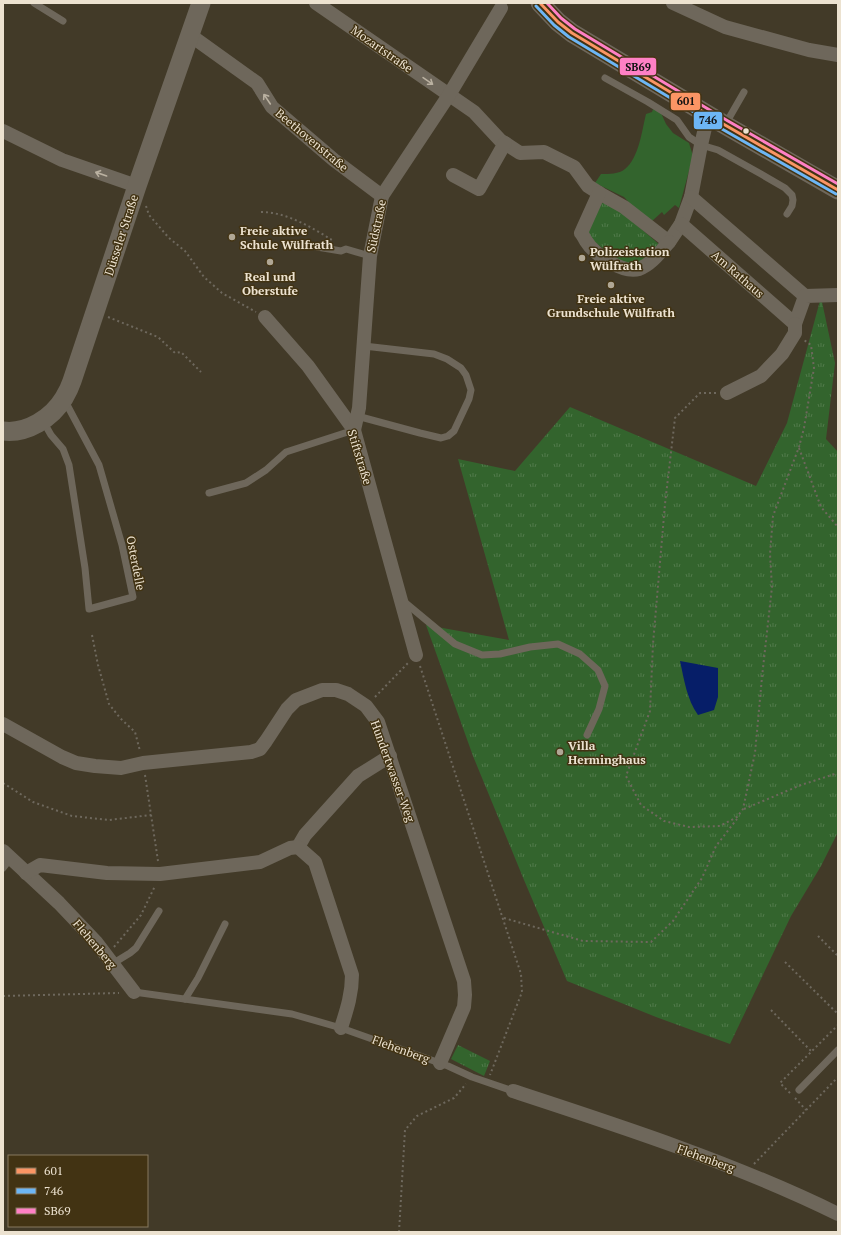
<svg xmlns="http://www.w3.org/2000/svg" width="841" height="1235" font-family="'PT Serif',serif">
<style>
.grass{fill:#33642d}
.park{fill:url(#park-tufts)}
.water{fill:#061e68}
.lines{fill:none;stroke-linecap:round;stroke-linejoin:round}
.path{stroke:#6e685d;stroke-width:2;stroke-dasharray:2 3;stroke-linecap:butt}
.lane{stroke:#6e675b;stroke-width:7}
.street{stroke:#6e675b;stroke-width:14}
.secondary{stroke:#6e675b;stroke-width:19}
.bus-1-casing{stroke:#423313;stroke-width:6}
.bus-2-casing{stroke:#423313;stroke-width:6}
.bus-3-casing{stroke:#423313;stroke-width:6}
.bus-1{stroke:#fb9564;stroke-width:3}
.bus-2{stroke:#6db6f5;stroke-width:3}
.bus-3{stroke:#ff80c5;stroke-width:3}
.oneway{stroke:#bab1a1}
.bus-dot{fill:#ece2d0;stroke:#423313;stroke-width:1.5}
.poi-dot{fill:#b0a795;stroke:#423313;stroke-width:1.5}
.labels{text-anchor:middle;dominant-baseline:central;stroke-width:3;stroke-linejoin:round;paint-order:stroke}
.street-label{font-size:12px;fill:#ece2d0;stroke:#423313}
.poi-label{font-size:12px;font-weight:bold;fill:#ece2d0;stroke:#423313;text-anchor:start}
.line-badge{stroke:#423313;stroke-width:1.5}
.pale-badge-label{font-size:11px;text-anchor:middle;font-weight:bold;fill:#111}
</style>
<defs>
<pattern id="park-tufts" width="24" height="20" patternUnits="userSpaceOnUse"><rect width="24" height="20" fill="#33642d"/><path d="M3 7l-1-3M5 7V3M7 7l1-3M15 17l-1-3M17 17v-4M19 17l1-3" fill="none" stroke="#517a4a"/></pattern>
</defs>
<rect width="100%" height="100%" fill="#423a28"/>
<path class="grass" d="M 653,109 L 661,113 L 666,124 L 673,133 L 689,143 L 693,156 L 679,208 L 675,205 L 664,215 L 662,212 L 652,221 L 639,213 L 624,197 L 595,183 L 601,174 C 609,174 619,174 625,169 C 639,158 642,130 646,114 L 652,112 Z"/>
<g class="park">
<polygon points="610,202 661,246 645,262 626,265 615,258 591,239 587,230 602,203"/>
<polygon points="821,297 835,363 826,439 838,452 838,832 821,866 791,916 730,1044 656,1017 567,981 524,880 473,756 426,625 509,640 458,459 515,471 570,407 756,486 787,423"/>
<polygon points="458,1045 490,1061 484,1076 451,1059"/>
</g>
<path class="water" d="M 680,661 L 718,668 L 718,697 L 714,710 L 698,715 C 687,700 684,679 680,661 Z"/>
<g class="lines">
<g class="path">
<polyline points="146,206 149,215 169,238 185,251 204,277 222,293 256,312"/>
<path d="M 261,212 C 286,212 311,227 332,240"/>
<polyline points="108,317 158,337 175,353 181,352 201,372"/>
<polyline points="716,393 700,393 675,418 665,504 653,644 650,711 626,776 641,805 664,821 689,827 720,826 737,817 743,809 755,753 762,677 772,587 770,554 773,516 799,447 804,428 814,368 811,345 804,340"/>
<polyline points="799,448 821,507 838,527"/>
<polyline points="92,635 98,665 109,704 120,718 135,732 140,751"/>
<polyline points="420,666 521,974 522,992 490,1075"/>
<polyline points="375,697 408,663"/>
<polyline points="145,775 158,861"/>
<polyline points="3,783 33,802 72,816 109,820 151,815"/>
<polyline points="744,809 801,785 838,773"/>
<polyline points="504,918 583,941 651,942 673,921 702,878 716,846 737,819"/>
<polyline points="818,936 838,956"/>
<polyline points="114,947 141,915 155,886"/>
<polyline points="785,962 838,1014"/>
<polyline points="3,996 119,993"/>
<polyline points="771,1010 811,1051"/>
<polyline points="790,1093 780,1083 838,1025"/>
<polyline points="795,1098 806,1110"/>
<polyline points="754,1164 838,1077"/>
<polyline points="399,1232 405,1130 417,1116 454,1098 466,1084"/>
</g>
<g class="lane">
<polyline points="34,3 63,21"/>
<polyline points="605,78 648,102 677,120 689,137 701,145 718,150 761,174 785,188 792,195 793,200 792,206 787,214"/>
<polyline points="725,125 744,92"/>
<polyline points="317,247 341,251 346,249 370,256"/>
<polyline points="357,416 420,433 441,438 448,436 454,431 469,399 471,390 466,375 461,368 447,359 434,354 364,346"/>
<polyline points="43,421 51,435 63,449 69,465 85,568 89,609 133,597 122,545 99,465 65,401"/>
<polyline points="209,493 246,483 266,470 286,452 354,430"/>
<polyline points="402,600 455,644 482,655 500,654 530,647 558,644 580,654 598,670 605,686 599,709 587,735"/>
<polyline points="3,868 11,858"/>
<polyline points="112,964 130,953 136,948 159,911"/>
<polyline points="134,992 292,1014 341,1028 420,1056 448,1066 472,1077 513,1091"/>
<polyline points="185,999 198,978 225,924"/>
<polyline points="799,1090 838,1050"/>
</g>
<g class="street">
<polyline points="316,3 474,112 500,140 520,153 544,152 574,167 588,186 599,193 624,207 669,242 681,224 691,197 701,145 708,115"/>
<polyline points="673,3 725,27 809,50 838,55"/>
<polyline points="190,35 257,83 272,107 334,160 382,196"/>
<polyline points="3,131 62,160 137,186"/>
<polyline points="453,175 479,189 505,143"/>
<path d="M 599,193 L 581,233 C 583,235 584,238 586,241 C 594,254 623,274 639,269 C 652,264 660,252 669,242"/>
<polyline points="691,197 805,296"/>
<polyline points="681,224 795,324 805,296 838,295"/>
<polyline points="265,317 308,366 354,430 416,655"/>
<polyline points="727,393 761,376 782,354 795,333 795,324"/>
<polyline points="354,430 359,408 370,256 382,196 449,95 501,8"/>
<polyline points="3,724 62,757 76,763 95,766 121,768 143,763 251,752 260,749 266,741 287,709 296,700 322,690 336,690 348,694 366,706 378,722 464,981 465,995 464,1007 440,1063"/>
<polyline points="298,847 305,835 358,776 390,756"/>
<polyline points="3,851 59,903 96,942 134,992"/>
<path d="M 26,873 L 40,865 L 107,873 L 160,874 L 260,862 L 290,848 L 298,847 L 315,862 L 352,975 C 352,994 347,1009 341,1028"/>
<path d="M 513,1091 C 623,1127 734,1163 838,1214"/>
</g>
<g class="secondary">
<polyline points="540,3 558,22 572,33 725,125 838,190"/>
<path d="M 3,431 C 27,434 52,418 64,398 C 67,393 70,387 72,381 L 137,186 L 201,3"/>
</g>
<g class="bus-1-casing">
<polyline id="bus-1" points="540,3 558,22 572,33 725,125 838,190"/>
</g>
<g class="bus-2-casing">
<polyline id="bus-2" points="536,6 554,25 569,37 722,129 836,194"/>
</g>
<g class="bus-3-casing">
<polyline id="bus-3" points="547,3 561,18 575,29 728,121 838,184"/>
</g>
<use href="#bus-1" class="bus-1"/>
<use href="#bus-2" class="bus-2"/>
<use href="#bus-3" class="bus-3"/>
</g>
<defs><path id="oneway-shaft" d="M-6 0H5M1.5-3L5.5 0L1.5 3" fill="none" stroke-width="1.6" stroke-linecap="round" stroke-linejoin="round"/></defs>
<g class="oneway">
<use href="#oneway-shaft" transform="translate(428 81) rotate(35)"/>
<use href="#oneway-shaft" transform="translate(267 99) rotate(-124)"/>
<use href="#oneway-shaft" transform="translate(101 174) rotate(-161)"/>
</g>
<circle class="bus-dot" cx="746" cy="131" r="3.5"/>
<g class="poi-dot">
<circle cx="232" cy="237" r="4"/>
<circle cx="582" cy="258" r="4"/>
<circle cx="270" cy="262" r="4"/>
<circle cx="611" cy="285" r="4"/>
<circle cx="560" cy="752" r="4"/>
</g>
<g class="labels">
<g class="street-label">
<text transform="translate(382 49) rotate(35)">Mozartstraße</text>
<text transform="translate(312 140) rotate(40)">Beethovenstraße</text>
<text transform="translate(376 226) rotate(-78)">Südstraße</text>
<text transform="translate(121 235) rotate(-72)">Düsseler Straße</text>
<text transform="translate(738 274) rotate(41)">Am Rathaus</text>
<text transform="translate(360 457) rotate(73)">Stiftstraße</text>
<text transform="translate(136 563) rotate(79)">Osterdelle</text>
<text transform="translate(393 771) rotate(70)">Hundertwasser-Weg</text>
<text transform="translate(95 944) rotate(50)">Flehenberg</text>
<text transform="translate(401 1049) rotate(20)">Flehenberg</text>
<text transform="translate(706 1158) rotate(20)">Flehenberg</text>
</g>
<g class="poi-label">
<text x="240" y="230">Freie aktive<tspan x="240" dy="14">Schule Wülfrath</tspan></text>
<text x="590" y="251">Polizeistation<tspan x="590" dy="14">Wülfrath</tspan></text>
<text x="270" y="276" text-anchor="middle">Real und<tspan x="270" dy="14">Oberstufe</tspan></text>
<text x="611" y="298" text-anchor="middle">Freie aktive<tspan x="611" dy="14">Grundschule Wülfrath</tspan></text>
<text x="568" y="745">Villa<tspan x="568" dy="14">Herminghaus</tspan></text>
</g>
</g>
<g class="line-badge">
<rect x="619" y="57" width="38" height="19" rx="4" fill="#ff80c5"/>
<rect x="670" y="92" width="31" height="19" rx="4" fill="#fb9564"/>
<rect x="693" y="111" width="30" height="19" rx="4" fill="#6db6f5"/>
</g>
<g class="pale-badge-label">
<text x="638" y="71">SB69</text>
<text x="686" y="105">601</text>
<text x="708" y="124">746</text>
</g>
<rect width="841" height="1235" fill="none" stroke="#ece2d0" stroke-width="8"/>
<rect x="8" y="1155" width="140" height="72" fill="#423313" stroke="#86795f"/>
<rect x="16" y="1168" width="20" height="6" fill="#fb9564" stroke="#86795f"/>
<text x="44" y="1175" font-size="12" fill="#ece2d0">601</text>
<rect x="16" y="1188" width="20" height="6" fill="#6db6f5" stroke="#86795f"/>
<text x="44" y="1195" font-size="12" fill="#ece2d0">746</text>
<rect x="16" y="1208" width="20" height="6" fill="#ff80c5" stroke="#86795f"/>
<text x="44" y="1215" font-size="12" fill="#ece2d0">SB69</text>
</svg>
